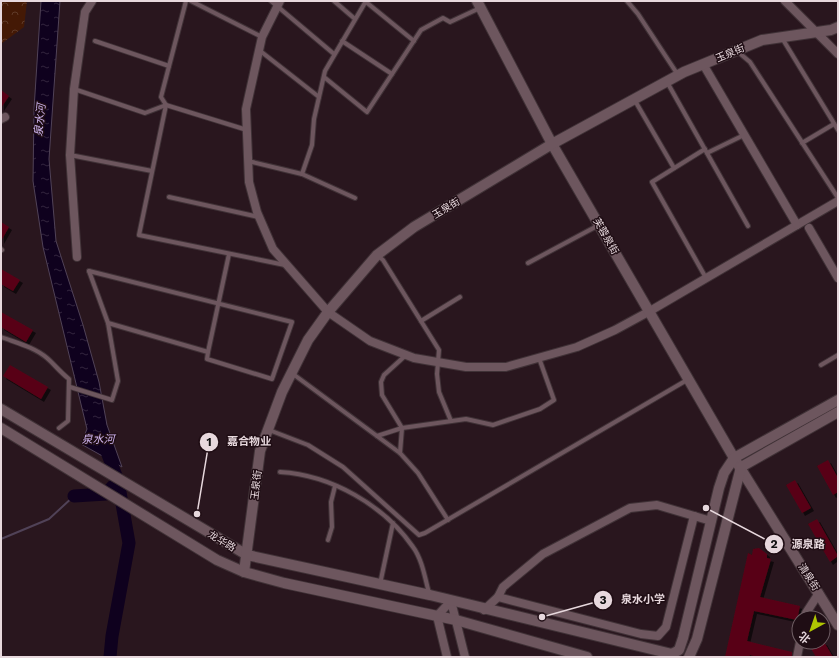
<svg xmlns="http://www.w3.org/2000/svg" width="839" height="658" font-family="'Work Sans','Noto Sans SC',sans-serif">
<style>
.forest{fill:url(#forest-crowns)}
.water{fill:url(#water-ripples);stroke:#504257}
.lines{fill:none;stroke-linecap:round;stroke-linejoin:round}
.stream{stroke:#504257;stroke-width:2}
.river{stroke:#0f011e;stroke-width:13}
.building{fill:#590616;filter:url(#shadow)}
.service-casing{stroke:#403237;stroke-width:6}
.minor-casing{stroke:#403237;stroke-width:10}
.tertiary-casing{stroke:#403237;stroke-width:12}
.service{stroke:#6d565e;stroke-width:4}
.minor{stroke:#6d565e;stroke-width:8}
.tertiary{stroke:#6d565e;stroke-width:10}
.labels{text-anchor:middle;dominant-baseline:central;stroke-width:3;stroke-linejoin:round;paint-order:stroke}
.street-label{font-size:10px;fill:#e7d8dd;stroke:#1f0d14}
.water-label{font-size:11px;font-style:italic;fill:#d1b7f2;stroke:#1f0d14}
.leader{fill:none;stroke:#e7d8dd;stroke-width:1.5}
.callout-dot{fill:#e7d8dd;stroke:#1f0d14;stroke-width:1.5}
.mark-label{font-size:12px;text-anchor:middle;font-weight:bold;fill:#111}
.callout-label{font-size:11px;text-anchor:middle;font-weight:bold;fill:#e7d8dd;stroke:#1f0d14;stroke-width:3;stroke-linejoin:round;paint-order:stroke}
</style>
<defs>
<pattern id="forest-crowns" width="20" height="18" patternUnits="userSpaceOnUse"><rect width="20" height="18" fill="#441905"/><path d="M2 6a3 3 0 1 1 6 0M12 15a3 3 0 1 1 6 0" fill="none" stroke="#5f3a29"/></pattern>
<pattern id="water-ripples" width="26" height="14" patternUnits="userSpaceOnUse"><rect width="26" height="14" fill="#0f011e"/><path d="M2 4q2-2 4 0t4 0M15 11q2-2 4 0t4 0" fill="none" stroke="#32253e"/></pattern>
<filter id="shadow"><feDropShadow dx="3" dy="3" stdDeviation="0" flood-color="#0009"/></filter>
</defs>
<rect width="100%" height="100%" fill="#29161e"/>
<polygon class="forest" points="1,1 27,1 24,27 1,44"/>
<polygon class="water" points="41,1 60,1 49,159 56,241 83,325 99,382 107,425 122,467 81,444 87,429 43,247 33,181 34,109"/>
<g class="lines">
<polyline class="stream" points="1,539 49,519 74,496"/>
<g class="river">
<polyline points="104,444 118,481 129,543 112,636 110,657"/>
<polyline points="74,496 106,494 113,486"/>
</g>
</g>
<g class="building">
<polygon points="1,90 9,96 1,108"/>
<polygon points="1,222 9,227 1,241"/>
<polygon points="1,269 20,280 13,291 1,284"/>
<polygon points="1,312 33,330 26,342 1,327"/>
<polygon points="10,365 48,387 41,399 3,376"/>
<polygon points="828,460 838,478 838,492 833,495 817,466"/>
<polygon points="795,480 811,508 802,513 786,485"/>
<polygon points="817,519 838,556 830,562 808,524"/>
<polygon points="759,548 767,554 767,558 771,559 760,597 800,606 797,620 754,611 747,641 792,652 792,657 757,657 750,655 749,657 725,657 748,553 752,555 753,549"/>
<polygon points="807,642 824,642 833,657 816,657"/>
</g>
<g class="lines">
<g class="service-casing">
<g id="service">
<polyline points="186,1 161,97 166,105 139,235 285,265"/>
<polyline points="191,1 262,37"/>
<polyline points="271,1 334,54"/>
<polyline points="334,1 355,19"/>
<polyline points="627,1 638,14 678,75"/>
<polyline points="366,2 414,41"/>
<polyline points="782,38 838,130"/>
<polyline points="95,41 169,66"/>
<polyline points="342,41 392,74"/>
<polyline points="259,50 319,97"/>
<polyline points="737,51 750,62 838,198"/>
<polyline points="324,77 367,112 421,30 443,18 450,22 480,8"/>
<polyline points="667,82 748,226"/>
<polyline points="74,89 145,113 166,105 247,130"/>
<polyline points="634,99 674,168"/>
<polyline points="802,143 834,124"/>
<polyline points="705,149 652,182 706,278"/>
<polyline points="707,153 744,135"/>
<polyline points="70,155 152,171"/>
<polyline points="248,161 302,174 355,198"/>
<polyline points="302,174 312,145 314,119 325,71 366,1"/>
<polyline points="169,197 259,217"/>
<polyline points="1,249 2,250"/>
<polyline points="378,256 383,260 439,350 437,374 439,392 451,421"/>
<polyline points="528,263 599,225"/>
<polyline points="89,271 292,322 272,379 207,359 208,352 229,254"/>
<polyline points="421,321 460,297"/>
<polyline points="108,323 208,352"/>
<path d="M 1,337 C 17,343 34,347 47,358 C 54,364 60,372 69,379 L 68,421 L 59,428"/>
<polyline points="821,365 838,355"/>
<polyline points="293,374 400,453 418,473 448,520"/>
<polyline points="70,387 112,400 118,381 108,323 89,271"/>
<polyline points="269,430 308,445 343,467 419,535 425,533 687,380"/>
<polyline points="377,436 402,428 466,419 493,425 540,409 554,400 539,358"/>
<polyline points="400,453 402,428 382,395 381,382 384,375 406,355"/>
<path d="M 280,472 C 331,475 384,505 413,547 C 422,559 425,578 429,593"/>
<polyline points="328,540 332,527 331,502 335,486"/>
<polyline points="380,584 393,523"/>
</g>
</g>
<g class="minor-casing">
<g id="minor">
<polyline points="280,1 262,37 246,109 249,182 257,212 273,249 328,312 370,341 414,358 466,367 506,367 577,347 615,330 650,311 838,201"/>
<polyline points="785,1 838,54"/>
<polyline points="703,64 797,225"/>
<polyline points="1,119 5,117"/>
<polyline points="809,228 838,278"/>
<polyline points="77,257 70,155 74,89 85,12 92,1"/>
<polyline points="498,597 641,634 658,636 666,627 694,516"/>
<polyline points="451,601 465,657"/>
<polyline points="484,610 498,597 503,587 543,554 630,508 657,505 711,521"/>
<polyline points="805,618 806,613 819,593"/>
<polyline points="447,657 437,616 451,601"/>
<polyline points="797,657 800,642"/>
</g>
</g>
<g class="tertiary-casing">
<g id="tertiary">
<polyline points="477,1 552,144 734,458 838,625"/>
<polyline points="1,409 247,555 430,595 672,654 679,650 683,638 719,488 724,473 734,458 838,400"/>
<polyline points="1,428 217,560 244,572 284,583 456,620 587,657"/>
<polyline points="244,572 260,451 282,392 308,340 328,312 377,255 414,227 552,144 684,72 762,40 831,30 838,27"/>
<polyline points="689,657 697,639 741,467 838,412"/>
</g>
</g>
<use href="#service" class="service"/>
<use href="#minor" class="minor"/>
<use href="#tertiary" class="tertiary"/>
</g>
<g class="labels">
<g class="street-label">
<text transform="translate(730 53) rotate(-23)">玉泉街</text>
<text transform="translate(446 208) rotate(-31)">玉泉街</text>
<text transform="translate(606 236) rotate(60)">芙蓉泉街</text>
<text transform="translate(256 485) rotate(-83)">玉泉街</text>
<text transform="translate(222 541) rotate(31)">龙华路</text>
<text transform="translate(809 577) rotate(58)">清泉街</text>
</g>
<g class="water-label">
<text transform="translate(40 120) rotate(-84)">泉水河</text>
<text x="98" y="439">泉水河</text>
</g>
</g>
<path class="leader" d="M197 514L209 442M706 508L774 544M542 617L603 600"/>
<g class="callout-dot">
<circle cx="197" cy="514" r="4"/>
<circle cx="706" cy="508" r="4"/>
<circle cx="542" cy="617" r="4"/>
<circle cx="209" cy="442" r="10"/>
<circle cx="774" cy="544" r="10"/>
<circle cx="603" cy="600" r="10"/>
</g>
<g class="mark-label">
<text x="209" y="446">1</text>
<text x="774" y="548">2</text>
<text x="603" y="604">3</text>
</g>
<g class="callout-label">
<text x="249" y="445">嘉合物业</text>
<text x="808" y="548">源泉路</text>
<text x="643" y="603">泉水小学</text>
</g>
<rect width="839" height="658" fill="none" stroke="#e7d8dd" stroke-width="4"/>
<g transform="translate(811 630) rotate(220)"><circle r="19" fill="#1f0d14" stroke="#6f5e64"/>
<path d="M0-3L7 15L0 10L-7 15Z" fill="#b0c502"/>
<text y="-6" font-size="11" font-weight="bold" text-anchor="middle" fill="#e7d8dd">北</text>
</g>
</svg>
